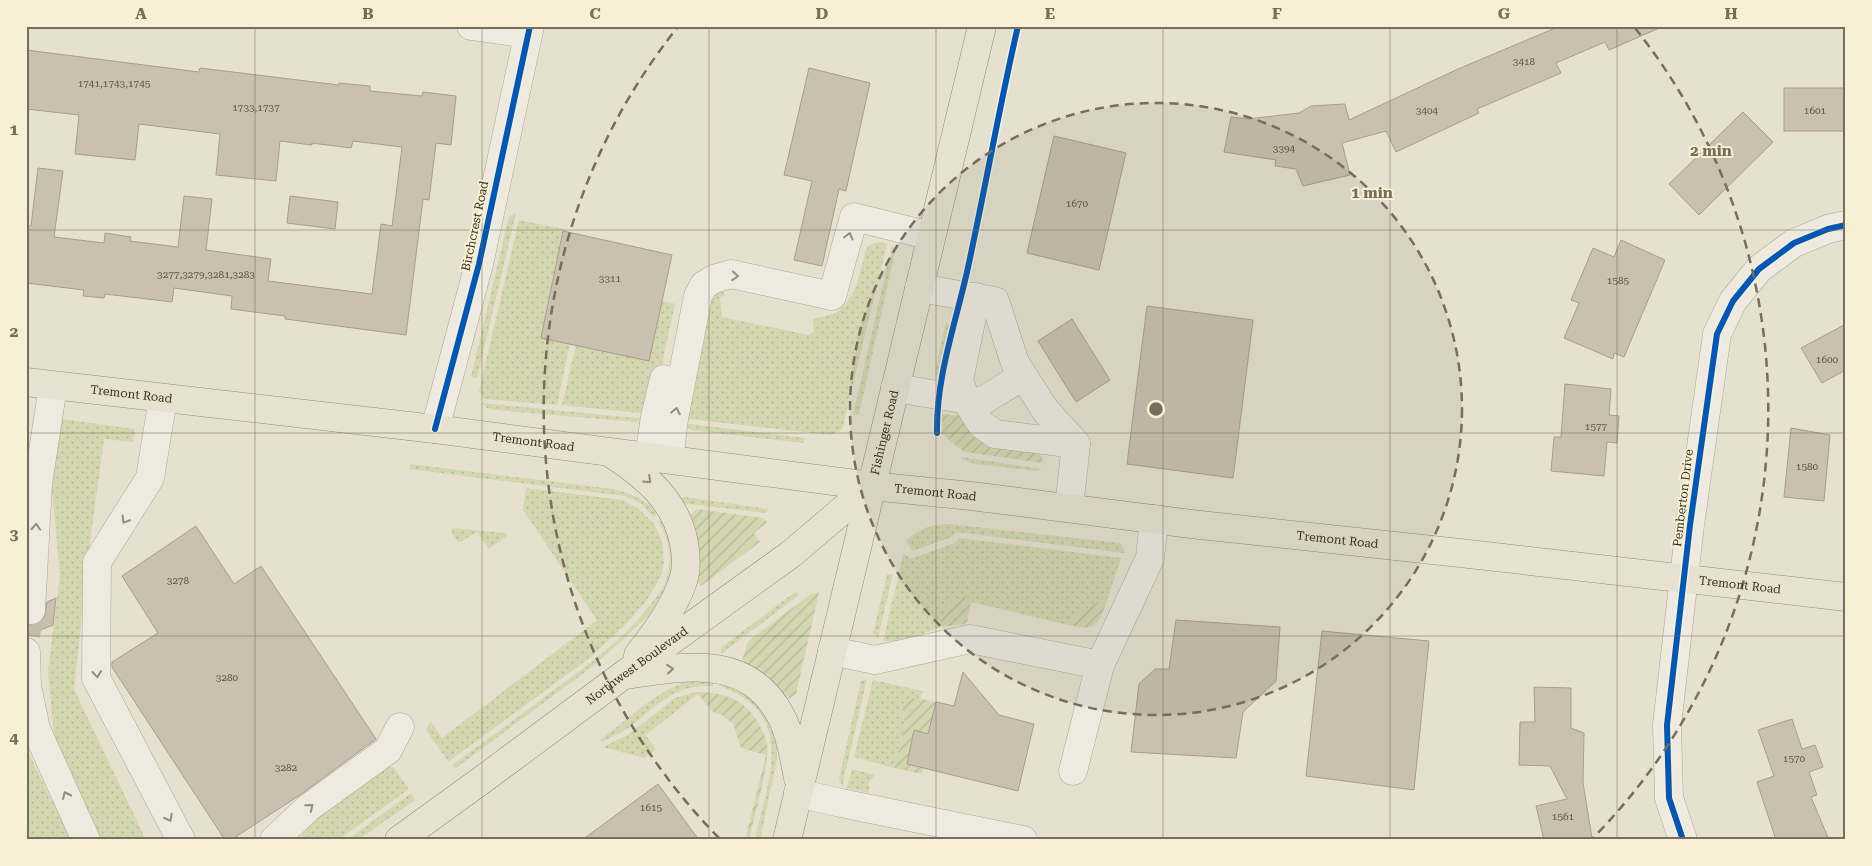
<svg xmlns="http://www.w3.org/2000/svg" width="1872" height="866" font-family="'Roboto Serif',serif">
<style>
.grass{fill:url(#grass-dots)}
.garden{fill:url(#garden-furrows)}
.building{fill:#cac0af;stroke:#a79d8d}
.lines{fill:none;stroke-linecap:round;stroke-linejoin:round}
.minor-tunnel{stroke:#c4bdab;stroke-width:28;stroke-dasharray:28 14;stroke-linecap:butt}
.minor-casing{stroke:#aca697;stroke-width:29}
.major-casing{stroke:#918b7e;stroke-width:29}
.minor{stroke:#eeeae0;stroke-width:28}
.major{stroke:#e6e1d1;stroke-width:28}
.cycleway-casing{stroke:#f7f0d4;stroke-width:9}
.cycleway{stroke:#0057b8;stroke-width:6}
.oneway{stroke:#948c7f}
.oneway2{stroke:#908878}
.grid{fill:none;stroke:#776d5c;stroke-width:1;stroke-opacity:0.55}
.ring{fill:none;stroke:#776d5c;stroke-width:2.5;stroke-dasharray:9 6}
.labels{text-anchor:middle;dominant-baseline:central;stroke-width:4;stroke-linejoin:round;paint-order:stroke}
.number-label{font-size:10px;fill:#5f5342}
.street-label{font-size:12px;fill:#3b2f1e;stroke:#f7f0d4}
.centre{fill:#776d5c;stroke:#f7f0d4;stroke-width:2.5}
.ring-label{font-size:15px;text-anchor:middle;font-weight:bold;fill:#776d5c;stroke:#f7f0d4;stroke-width:4;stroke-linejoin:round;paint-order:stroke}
.neatline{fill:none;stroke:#776d5c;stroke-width:2}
.grid-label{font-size:16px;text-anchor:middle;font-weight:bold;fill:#776d5c}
</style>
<defs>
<pattern id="grass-dots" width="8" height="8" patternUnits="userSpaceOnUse" patternTransform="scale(1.25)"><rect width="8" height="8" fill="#d3d7b0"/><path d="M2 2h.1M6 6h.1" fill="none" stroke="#b6b997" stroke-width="1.8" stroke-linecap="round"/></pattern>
<pattern id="garden-furrows" width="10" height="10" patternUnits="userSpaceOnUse" patternTransform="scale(1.25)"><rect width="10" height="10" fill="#d3d7b0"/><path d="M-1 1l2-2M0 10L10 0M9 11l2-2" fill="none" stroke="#b6b997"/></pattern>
</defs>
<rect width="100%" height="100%" fill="#e6e1ce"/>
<g class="grass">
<polygon points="516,213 477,378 471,377 509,217"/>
<polygon points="519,220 563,229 541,337 570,344 557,405 484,399 479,391"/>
<polygon points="879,242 887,244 842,430 831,435 681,418 704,303 716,291 723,292 725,296 720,297 722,317 809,335 814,332 813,319 836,313 843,307 852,295 858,280 866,250 869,245"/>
<polygon points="892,245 895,252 859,414 853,415"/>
<polygon points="662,301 675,304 652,410 648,414 562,405 576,345 649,361"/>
<polygon points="946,322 951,326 939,377 935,373"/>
<polygon points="481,403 647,419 636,422 494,410 487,408"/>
<polygon points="61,419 135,429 133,442 104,439 90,542 74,689 146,840 99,840 54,736 48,671 60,575 52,490"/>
<polygon points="681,423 805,438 803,443 691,430"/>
<polygon points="962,457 1042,469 1037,471 975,464 961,459"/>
<path d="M 410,464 L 613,489 C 631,493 644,499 658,513 L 654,517 L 640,503 L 625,496 L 409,469 Z"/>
<polygon points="526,488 623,500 639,509 654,524 662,541 664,563 661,576 647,600 628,622 591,657 448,762 427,731 429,723 431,722 442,738 597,620 523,510"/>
<polygon points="685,497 769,509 766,513 681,503 682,498"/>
<path d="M 663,520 L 672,540 L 672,576 L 662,598 L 648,616 L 596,664 L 456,768 L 451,766 C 482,743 513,721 543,698 C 581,670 621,643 650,605 C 655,599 661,591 665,583 C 673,562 670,541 658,521 Z"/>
<path d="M 949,524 L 1120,543 L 1125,550 L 1124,553 L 957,532 L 952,537 L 912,551 L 906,540 C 919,529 932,524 949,524 Z"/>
<polygon points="453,528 505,533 507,536 489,549 477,532 461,542 457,541 451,531"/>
<path d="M 959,538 L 1121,558 L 1106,603 L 1101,601 C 1087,607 1077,618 1064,624 L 971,602 L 969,598 C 954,595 940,612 940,627 L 905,641 L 883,641 L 903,556 L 905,554 L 910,559 L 955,543 Z"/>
<polygon points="887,574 893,574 878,638 873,633"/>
<polygon points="795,592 799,595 721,654 721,649 723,646"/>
<polygon points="867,679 842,787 839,779 861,681"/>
<path d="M 713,680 L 713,686 C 669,684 658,708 625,730 C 618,735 609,738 601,742 L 600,740 C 623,723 659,689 686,682 C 694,680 704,680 713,680 Z"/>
<polygon points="873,680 923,691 920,699 916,698 902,711 905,725 894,768 854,757"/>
<path d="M 723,681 L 744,691 L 769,717 L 777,744 L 777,760 L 760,840 L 755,840 C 768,779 798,713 719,686 Z"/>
<polygon points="696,692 698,694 646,735 656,749 644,758 603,747 628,735 675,698"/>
<polygon points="26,747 51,800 75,830 79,840 26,840"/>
<polygon points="389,765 394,768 409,789 338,840 299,840 316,814"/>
<polygon points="852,769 875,775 869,782 869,793 847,788"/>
<polygon points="411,793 415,800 358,840 347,840"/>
</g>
<g class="garden">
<polygon points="942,414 963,416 1032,447 1042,457 1043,463 964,452 941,433"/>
<path d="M 697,509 L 763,518 L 767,522 L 754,533 L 760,542 L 701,586 L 696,582 C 698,559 701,537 689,516 Z"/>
<polygon points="819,592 796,694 789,699 764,674 741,663 748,641 811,594"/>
<path d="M 962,597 L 969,598 L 971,602 L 967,622 L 964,624 L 940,627 C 940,614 950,601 962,597 Z"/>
<path d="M 1101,601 L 1106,603 C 1096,633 1092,629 1064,624 C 1077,618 1087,605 1101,601 Z"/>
<path d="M 696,692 C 726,692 747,700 761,728 C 766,736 769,748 767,757 C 764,785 755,813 749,840 L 745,840 L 766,755 L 741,748 L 733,724 L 722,715 L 714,713 Z"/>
<polygon points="916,698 936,702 928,734 914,731 907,763 923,768 922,774 894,768 905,725 902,707 909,699"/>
</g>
<g class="building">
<polygon points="1560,26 1664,26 1609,50 1605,42 1556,63 1561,73 1477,109 1479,113 1396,152 1386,131 1342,143 1350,175 1303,186 1296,169 1275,166 1276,160 1224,152 1231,117 1248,119 1299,113 1311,106 1345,104 1349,120 1458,69"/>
<polygon points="26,50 199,72 200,68 339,85 339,83 370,86 370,91 422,96 423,92 456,96 451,145 436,143 429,200 423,199 406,335 285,319 285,316 231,309 232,296 174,288 172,302 105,294 104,298 83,296 84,290 26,283 26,225 31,226 38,168 63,171 54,237 104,243 105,233 131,237 130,241 178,247 184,196 212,199 206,250 271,259 268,281 372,294 381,224 392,226 402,147 353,141 351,148 312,143 312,145 280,141 276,181 216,175 220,134 139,124 135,160 75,154 79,115 26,109"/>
<polygon points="809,68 870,83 846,191 839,189 822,266 794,260 812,181 784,175"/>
<rect x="1784" y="88" width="62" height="43"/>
<polygon points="1743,112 1773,142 1699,215 1669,184"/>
<polygon points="1054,136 1126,153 1099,270 1027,253"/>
<polygon points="290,196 338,202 335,229 287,223"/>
<polygon points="563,231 672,255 649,361 541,338"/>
<polygon points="1621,240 1665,260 1624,357 1614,353 1613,359 1564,338 1579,303 1571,300 1593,248 1614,257"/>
<polygon points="1147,306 1253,320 1233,478 1127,464"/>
<polygon points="1072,319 1110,380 1076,402 1038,341"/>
<polygon points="1846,324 1846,370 1822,383 1801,348"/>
<polygon points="1565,384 1611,389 1609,415 1619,416 1617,443 1607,442 1604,476 1551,471 1554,437 1561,437"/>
<polygon points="1791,428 1830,435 1824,501 1784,497"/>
<polygon points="196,526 234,584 261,566 376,739 300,795 231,840 225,840 112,667 112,662 158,633 122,576"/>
<polygon points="56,598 53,625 26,636 26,624 31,626 38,624 44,618 47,602"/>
<polygon points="1176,620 1280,627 1276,681 1243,712 1236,758 1131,752 1139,684 1155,669 1169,669"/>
<polygon points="1322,631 1429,641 1414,790 1306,776"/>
<polygon points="963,672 999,715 1034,724 1018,791 907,764 914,730 928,734 936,702 954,706"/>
<polygon points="1534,687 1571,688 1571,728 1584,733 1583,783 1592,838 1588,840 1587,838 1587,840 1544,840 1536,806 1567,799 1550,766 1519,765 1520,722 1535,722"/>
<polygon points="1792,719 1802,749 1815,745 1823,767 1809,772 1817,795 1811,797 1829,840 1776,840 1757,782 1774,776 1758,730"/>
<polygon points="658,784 699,840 582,840"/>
</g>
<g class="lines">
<polyline class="minor-tunnel" points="26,635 31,610"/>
<g class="minor-casing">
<g id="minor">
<polyline points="471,26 528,34"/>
<polyline points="919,288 995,301 1015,363 1046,411 1076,444 1069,508"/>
<polyline points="976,297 959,380 966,400 981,424 995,434 1076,444"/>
<polyline points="895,388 981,402 1023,376"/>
<polyline points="163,398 150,478 97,562 96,678 181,840"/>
<polyline points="435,429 479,264 530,26"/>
<polyline points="649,457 655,417 664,379"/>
<polyline points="669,459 674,419 698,296 704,285 714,279 731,274 832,296 854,217 931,236"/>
<polyline points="31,610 38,484 53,386"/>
<polyline points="832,651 875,660 970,639 1100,665 1150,558 1154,519"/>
<polyline points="26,652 27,686 36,729 86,840"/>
<polyline points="1073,771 1100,665"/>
<polyline points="798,793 841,803 1023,840"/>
<polyline points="274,840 308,808 388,750 400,727"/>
<polyline points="1683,840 1669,798 1667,725 1690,525 1717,334 1733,301 1759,269 1794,243 1828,229 1846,225"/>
</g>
</g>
<g class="major-casing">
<g id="major">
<path id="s1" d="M 26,382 L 435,429 L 871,486 L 971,496 L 1191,524 L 1460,553 L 1846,597"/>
<path d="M 612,454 C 646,476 676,501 684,543 C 686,554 687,569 683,581 C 674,608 656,632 638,655"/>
<path d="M 626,675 C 686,666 749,653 782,718 C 791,736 794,758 798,778"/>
<path id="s2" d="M 399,840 L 486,777 L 622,676 L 791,554 L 871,486"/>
<path id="s3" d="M 787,840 L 982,26"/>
</g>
</g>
<use href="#minor" class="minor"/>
<use href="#major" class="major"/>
<g class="cycleway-casing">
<g id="cycleway">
<polyline points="435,429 479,264 530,26"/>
<path d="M 937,433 C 936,378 955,325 967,272 C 985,190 999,108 1018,26"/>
<polyline points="1683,840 1669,798 1667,725 1690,525 1717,334 1733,301 1759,269 1794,243 1828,229 1846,225"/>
</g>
</g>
<use href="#cycleway" class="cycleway"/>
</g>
<defs><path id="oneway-chevron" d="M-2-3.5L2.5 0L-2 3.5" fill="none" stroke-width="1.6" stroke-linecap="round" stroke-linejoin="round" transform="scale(1.25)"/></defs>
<g class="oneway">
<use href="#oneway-chevron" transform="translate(849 236) rotate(-75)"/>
<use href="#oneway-chevron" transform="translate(735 276) rotate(5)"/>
<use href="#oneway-chevron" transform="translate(676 411) rotate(-79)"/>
<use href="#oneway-chevron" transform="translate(125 520) rotate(122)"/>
<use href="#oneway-chevron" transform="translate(36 527) rotate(-87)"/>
<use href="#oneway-chevron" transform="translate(97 674) rotate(84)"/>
<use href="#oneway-chevron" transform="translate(66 795) rotate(-114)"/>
<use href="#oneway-chevron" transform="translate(310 807) rotate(-39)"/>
<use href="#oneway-chevron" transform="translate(169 818) rotate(62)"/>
</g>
<g class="oneway2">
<use href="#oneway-chevron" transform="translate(648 480) rotate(43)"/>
<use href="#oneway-chevron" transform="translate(670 669) rotate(-5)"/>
</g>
<path class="grid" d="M 255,26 L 255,840M 482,26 L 482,840M 709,26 L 709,840M 936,26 L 936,840M 1163,26 L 1163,840M 1390,26 L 1390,840M 1617,26 L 1617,840M 26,230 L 1846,230M 26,433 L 1846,433M 26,636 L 1846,636"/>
<circle cx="1156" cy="409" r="306" fill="#776d5c" fill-opacity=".12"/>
<g class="ring">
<circle cx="1156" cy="409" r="306"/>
<path d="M719 838A612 612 0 0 1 677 28M1635 28A612 612 0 0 1 1593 838"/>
</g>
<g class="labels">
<g class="number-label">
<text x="1524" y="61">3418</text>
<text x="114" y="83">1741,1743,1745</text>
<text x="256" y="107">1733,1737</text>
<text x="1427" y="110">3404</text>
<text x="1815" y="110">1601</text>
<text x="1284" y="148">3394</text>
<text x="1077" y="203">1670</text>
<text x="206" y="274">3277,3279,3281,3283</text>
<text x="610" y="278">3311</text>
<text x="1618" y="280">1585</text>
<text x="1827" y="359">1600</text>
<text x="1596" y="426">1577</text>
<text x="1807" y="466">1580</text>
<text x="178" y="580">3278</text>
<text x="227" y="677">3280</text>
<text x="1794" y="758">1570</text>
<text x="286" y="767">3282</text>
<text x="651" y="807">1615</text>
<text x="1563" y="816">1561</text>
</g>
<g class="street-label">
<text transform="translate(475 226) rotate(-78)">Birchcrest Road</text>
<text stroke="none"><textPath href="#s1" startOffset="106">Tremont Road</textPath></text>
<text stroke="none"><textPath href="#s3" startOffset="419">Fishinger Road</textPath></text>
<text stroke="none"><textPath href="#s1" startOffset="511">Tremont Road</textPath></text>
<text stroke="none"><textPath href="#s1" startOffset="916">Tremont Road</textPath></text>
<text transform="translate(1683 498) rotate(-83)">Pemberton Drive</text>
<text stroke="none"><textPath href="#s1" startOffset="1321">Tremont Road</textPath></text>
<text stroke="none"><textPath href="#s1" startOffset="1726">Tremont Road</textPath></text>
<text stroke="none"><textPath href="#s2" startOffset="295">Northwest Boulevard</textPath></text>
</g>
</g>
<circle cx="1156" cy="409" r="8" class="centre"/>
<g class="ring-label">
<text x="1711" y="156">2 min</text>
<text x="1372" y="198">1 min</text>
</g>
<rect width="1872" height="866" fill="none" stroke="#f7f0d4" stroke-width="55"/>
<rect x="28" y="28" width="1816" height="810" class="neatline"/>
<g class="grid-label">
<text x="141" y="19">A</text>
<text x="368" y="19">B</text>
<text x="595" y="19">C</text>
<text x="822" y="19">D</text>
<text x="1050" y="19">E</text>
<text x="1277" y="19">F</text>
<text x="1504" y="19">G</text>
<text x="1731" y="19">H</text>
<text x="14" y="135">1</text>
<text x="14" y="337">2</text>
<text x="14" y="540">3</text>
<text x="14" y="743">4</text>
</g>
</svg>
